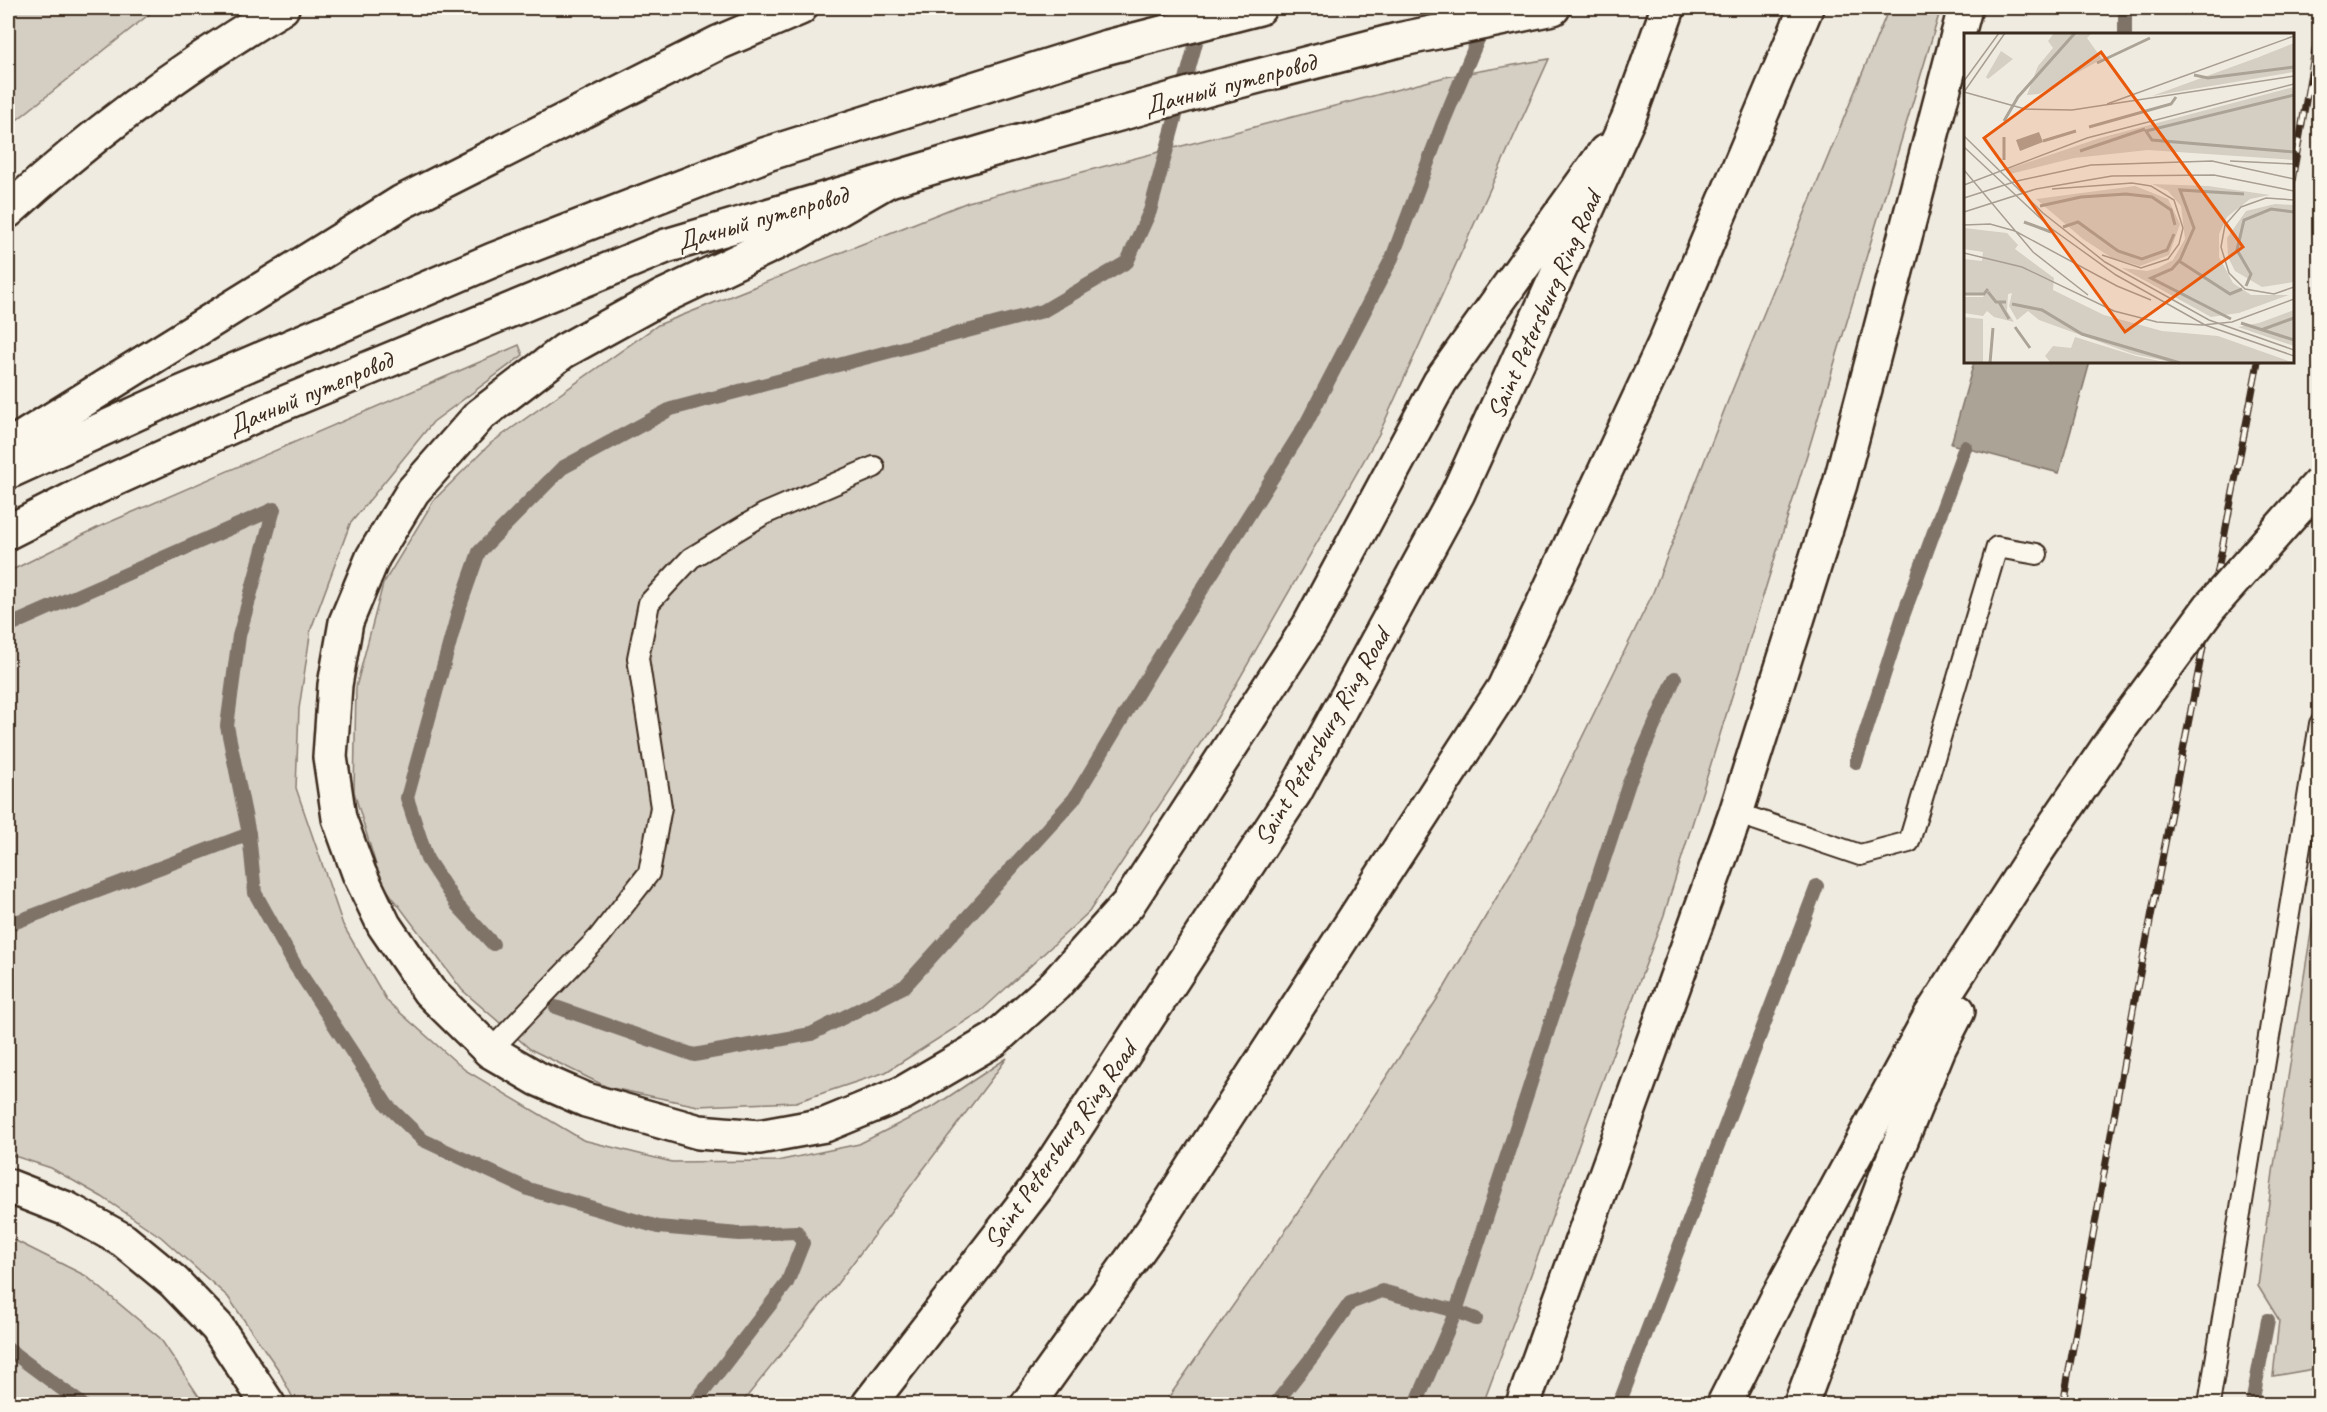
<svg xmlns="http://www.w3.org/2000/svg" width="2327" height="1412" font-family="Caveat,sans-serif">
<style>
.green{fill:#d5cec3;stroke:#887c70;stroke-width:1.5}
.water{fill:#aca397;stroke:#7f7367;stroke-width:1.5}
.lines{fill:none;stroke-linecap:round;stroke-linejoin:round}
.stream{stroke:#7f7367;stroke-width:14}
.lane-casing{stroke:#3b2a1e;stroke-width:24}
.secondary-casing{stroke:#3b2a1e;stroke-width:38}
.highway-casing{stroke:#3b2a1e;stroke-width:38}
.lane{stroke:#fbf7ec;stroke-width:20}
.secondary{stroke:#fbf7ec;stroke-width:33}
.highway{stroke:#fbf7ec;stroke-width:33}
.rail-casing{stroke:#3b2a1e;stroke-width:7}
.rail{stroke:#fbf7ec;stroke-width:4.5;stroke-dasharray:14;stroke-linecap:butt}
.secondary-bridge-casing{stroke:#3b2a1e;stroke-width:38;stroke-linecap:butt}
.secondary-bridge{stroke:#fbf7ec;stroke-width:33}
.labels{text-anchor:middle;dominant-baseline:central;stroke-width:4.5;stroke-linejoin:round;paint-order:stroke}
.street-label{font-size:26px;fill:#3b2a1e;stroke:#fbf7ec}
.inset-river{fill:none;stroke:#aca397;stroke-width:3}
.inset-road{fill:none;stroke:#a89e92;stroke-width:1.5}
.view{fill:#e8590c;fill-opacity:0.15;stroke:#e8590c;stroke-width:3}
.inset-edge{fill:none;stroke:#3b2a1e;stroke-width:3}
</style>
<rect width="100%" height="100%" fill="#f0ebe0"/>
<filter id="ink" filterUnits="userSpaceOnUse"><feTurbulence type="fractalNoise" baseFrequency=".0167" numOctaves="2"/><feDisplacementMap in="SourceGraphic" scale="12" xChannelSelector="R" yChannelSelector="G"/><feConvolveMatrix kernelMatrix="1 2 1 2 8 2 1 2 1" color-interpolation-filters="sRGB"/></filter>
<g filter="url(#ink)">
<g class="green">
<polygon points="8,8 157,8 8,127"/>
<polygon points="1889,8 1941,8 1809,448 1664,915 1483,1404 1164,1404 1293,1220 1443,990 1541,821 1652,595 1729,398"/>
<polygon points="1549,59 1379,434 1217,718 1089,912 980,1012 886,1072 796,1102 698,1106 607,1087 530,1049 462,990 381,882 354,792 356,687 383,584 434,500 491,443 658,325 968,202 1445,77"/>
<polygon points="519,345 523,355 433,422 350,524 311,629 299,709 296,788 343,925 387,1001 465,1070 583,1140 672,1162 777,1161 859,1144 936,1105 1007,1058 831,1292 741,1404 296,1404 278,1369 228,1297 161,1237 102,1197 51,1168 8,1154 8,572 103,525"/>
<polygon points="2319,882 2319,1368 2273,1376 2279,1320 2258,1286 2273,1172"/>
<polygon points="8,1237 86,1276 160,1338 204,1404 8,1404"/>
</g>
<polygon class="water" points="1974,362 2090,362 2059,473 1951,444"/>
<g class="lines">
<g class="stream">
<polyline points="2125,8 2125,34"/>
<polyline points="8,626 274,509 239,636 227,726 249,834 8,925"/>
<polyline points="1856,762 1903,616 1965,447"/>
<polyline points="249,834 255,893 296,967 387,1105 423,1140 528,1189 658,1227 739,1234 797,1232 803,1243 787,1283 694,1404"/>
<polyline points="493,944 457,905 427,859 407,798 459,609 479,552 562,468 671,409 1043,311 1127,262 1150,211 1201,24"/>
<polyline points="556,1007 694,1055 811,1034 905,986 1074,799 1152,669 1306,424 1392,258 1442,125 1484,25"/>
<polyline points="1476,1319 1456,1311 1629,783 1675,678"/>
<polyline points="8,1349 82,1404"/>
<polyline points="1275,1404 1312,1357 1350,1303 1382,1291 1456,1311 1416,1404"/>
<polyline points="1619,1404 1817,886"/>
<polyline points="2252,1404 2268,1320"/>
</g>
<g class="lane-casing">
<g id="lane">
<polyline points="1736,813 1860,855 1909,842 1997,547 2037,554"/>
<polyline points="490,1051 599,937 649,873 661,807 638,658 649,603 691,558 764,514 874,467"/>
<polyline points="2209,1404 2320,724"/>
</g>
</g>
<g class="secondary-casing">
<g id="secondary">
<polyline points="887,181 797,233 662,297 564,351 480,415 413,491 373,557 346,622 335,685 330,757 339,818 359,873 384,925 429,991 490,1051 538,1079 586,1100 699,1132 759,1137 825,1125 903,1093 994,1040 1055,985 1128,904 1309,626 1440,382 1605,152"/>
<polyline points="8,447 402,202 718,43 800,8"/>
<polyline points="8,472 177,395 493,260 767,154 1104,48 1259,8"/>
<polyline points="8,532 95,488 265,411 666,246 994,149 1208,89 1398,40 1553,8"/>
<polyline points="1523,1404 1736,813 1840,484 1965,8"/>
<polyline points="1724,1404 1778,1297 1930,1017 2037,851"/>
<polyline points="1801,1404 1886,1177 1939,1048 1958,1011"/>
</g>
</g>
<g class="highway-casing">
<g id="highway">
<path d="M 8,211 C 92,134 184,66 282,8"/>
<polyline points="8,1186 67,1209 123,1240 174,1282 217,1327 268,1404"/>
<polyline points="869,1404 1037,1187 1295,792 1458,493 1629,117 1668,8"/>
<polyline points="1028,1404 1152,1231 1504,688 1665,343 1806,8"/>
</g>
</g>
<use href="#lane" class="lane"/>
<use href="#secondary" class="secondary"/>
<use href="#highway" class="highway"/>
<g class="rail-casing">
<g id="rail">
<polyline points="2292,181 2320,21"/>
<polyline points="2063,1404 2133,1010 2258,362"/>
</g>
</g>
<use href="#rail" class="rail"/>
<g class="secondary-bridge-casing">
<polyline id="secondary-bridge" points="2037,851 2123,725 2210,607 2320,483"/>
</g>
<use href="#secondary-bridge" class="secondary-bridge"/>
</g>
</g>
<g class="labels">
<g class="street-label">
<text transform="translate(1230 84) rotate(-15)">Дачный путепровод</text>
<text transform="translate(762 218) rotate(-16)">Дачный путепровод</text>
<text transform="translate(1544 305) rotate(-66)">Saint Petersburg Ring Road</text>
<text transform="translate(310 393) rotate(-23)">Дачный путепровод</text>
<text transform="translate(1322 737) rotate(-60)">Saint Petersburg Ring Road</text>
<text transform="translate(1060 1145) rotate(-55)">Saint Petersburg Ring Road</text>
</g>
</g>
<g transform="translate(1964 33)">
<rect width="330" height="330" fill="#f0ebe0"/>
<path d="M 90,0 L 128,0 L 123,5 L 138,26 L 75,61 L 63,62 L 74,33 L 89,15 L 84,8 ZM 330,10 L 330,39 L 188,63 L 295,24 ZM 37,18 L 49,26 L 24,46 L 22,44 ZM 330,54 L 330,127 L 184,117 L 110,125 L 46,141 L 41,137 L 136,105 ZM 188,151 L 244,153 L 306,162 L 286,166 L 263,184 L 255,201 L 255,224 L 269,250 L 287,262 L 325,262 L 275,280 L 247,284 L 158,235 L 183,238 L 194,235 L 209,227 L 221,206 L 217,173 L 204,158 ZM 171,153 L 204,166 L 216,191 L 205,222 L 176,233 L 148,225 L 119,206 L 72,166 ZM 311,171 L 330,172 L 330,249 L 298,254 L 271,238 L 264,224 L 263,205 L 282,178 ZM 0,195 L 43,200 L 54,212 L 51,216 L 90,245 L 89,257 L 140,282 L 198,298 L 254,303 L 330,330 L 211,330 L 169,321 L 75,287 L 64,278 L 53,287 L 45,273 L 48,260 L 44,261 L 43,278 L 50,289 L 30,284 L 23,278 L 19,283 L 0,280 L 0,264 L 19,264 L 21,261 L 0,260 L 0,226 L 18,228 L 19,219 L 0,216 ZM 330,277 L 330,313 L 274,294 L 295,290 ZM 0,284 L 19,286 L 19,330 L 0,330 ZM 111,304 L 172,323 L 205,330 L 87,330 L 81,323 L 89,313 L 107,315 Z" fill="#d5cec3"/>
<path d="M 75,99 L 79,109 L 56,118 L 52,107 Z" fill="#aca397"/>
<path class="inset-river" d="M 133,30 L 186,5M 230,42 L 244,45 L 330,34M 330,62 L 182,98 L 188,107 L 330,119M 40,88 L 54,64 L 111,0M 125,94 L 207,71 L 212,64M 40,104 L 40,127M 79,108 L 112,98M 116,118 L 181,96M 76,173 L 117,164 L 162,161 L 188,164 L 207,177 L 211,192M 60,189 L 87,199M 99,194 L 114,189 L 154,218 L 178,226 L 203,217 L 210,201M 216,227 L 230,195 L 216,157 L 280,161M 282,253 L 287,241 L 273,217 L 280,187 L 307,176 L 330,179M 24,259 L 32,269 L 42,269M 0,261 L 20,261 L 24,256M 35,269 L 45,286M 48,271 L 78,277 L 118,301 L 216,330M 267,286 L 187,245 L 208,236 L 215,228 L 266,261 L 278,256M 277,290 L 330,307M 51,294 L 66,315M 297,297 L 330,285M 26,330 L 29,295"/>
<path class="inset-road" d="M 0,48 L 35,0M 0,59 L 61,76 L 108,77 L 330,43M 0,59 L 41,0M 143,71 L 330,3M 0,103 L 79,180 L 141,229 L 245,287 L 330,317M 0,114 L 88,196 L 152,242 L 241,292 L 330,323M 266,128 L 330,131M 0,137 L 69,219 L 124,262M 0,152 L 123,105 L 330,51M 88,156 L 168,150 L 187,153 L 210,167 L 219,195 L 215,211 L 204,226 L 177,235 L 138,222M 0,165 L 53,148 L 127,132 L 248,128 L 330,146M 330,167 L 302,165 L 277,174 L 261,192 L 257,214 L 265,240 L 281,256 L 310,261 L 330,254M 0,179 L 72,156 L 148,143 L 250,142 L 330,158M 0,192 L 26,191 L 51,198 L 153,253 L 187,267M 0,220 L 58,234 L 150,278 L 193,289 L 238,292 L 268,289 L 330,266"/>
<path class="view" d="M 137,19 L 279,214 L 161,299 L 20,105 Z"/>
<rect width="330" height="330" class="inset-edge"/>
</g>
<rect width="2327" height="1412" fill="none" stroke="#fbf7ec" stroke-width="30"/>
<rect x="15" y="15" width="2297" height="1382" fill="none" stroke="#3b2a1e" stroke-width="2" filter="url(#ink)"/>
</svg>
